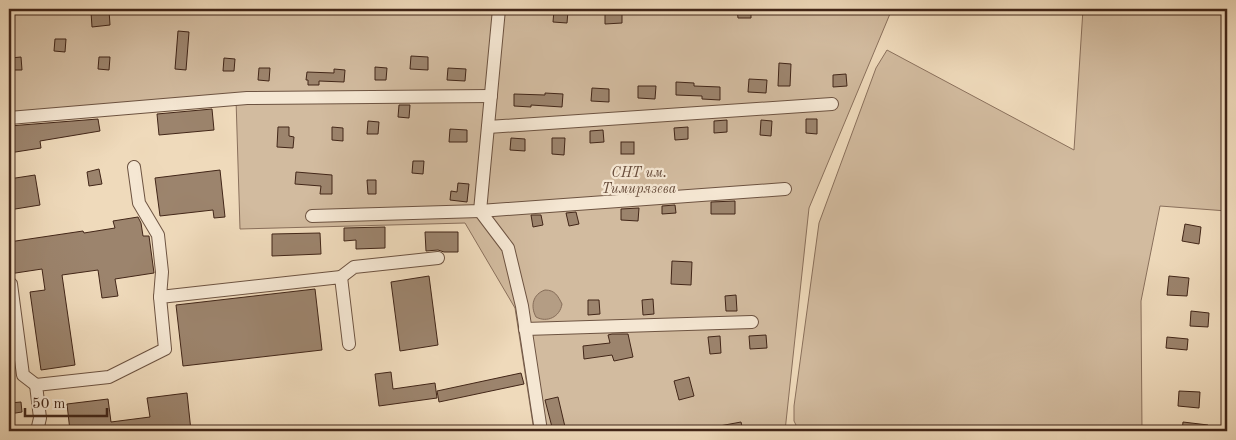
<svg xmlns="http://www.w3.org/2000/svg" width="1236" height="440" font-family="'Old Standard TT',serif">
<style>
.green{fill:#d2bb9f;stroke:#8a705c}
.water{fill:#b49d84;stroke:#866d59}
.building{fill:#9c846d;stroke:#422618}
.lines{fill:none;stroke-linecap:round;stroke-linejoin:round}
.minor-casing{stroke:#6d5341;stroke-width:14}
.minor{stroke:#f5e7d3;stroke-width:12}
.labels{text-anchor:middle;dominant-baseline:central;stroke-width:4.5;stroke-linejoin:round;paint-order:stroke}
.park-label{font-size:14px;font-style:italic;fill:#664b3a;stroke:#f5e7d3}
</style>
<rect width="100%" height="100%" fill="#efdabb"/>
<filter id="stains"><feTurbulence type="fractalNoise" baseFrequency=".004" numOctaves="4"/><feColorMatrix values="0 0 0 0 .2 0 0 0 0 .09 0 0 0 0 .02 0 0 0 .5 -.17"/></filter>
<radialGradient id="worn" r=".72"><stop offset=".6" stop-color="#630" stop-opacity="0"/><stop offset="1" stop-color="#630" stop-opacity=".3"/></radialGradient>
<g class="green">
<polygon points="9,9 892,9 809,208 785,431 534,431 515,308 465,223 240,229 236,99 9,122"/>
<polygon points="1083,9 1227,9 1227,211 1160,206 1141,301 1142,431 799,431 794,421 794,406 819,223 876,68 887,50 1074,150"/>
</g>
<path class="water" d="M 545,290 C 555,290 558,296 562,304 C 560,317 547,323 536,317 C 530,306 533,294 545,290 Z"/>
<g class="building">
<polygon points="605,9 622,9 622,23 605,24"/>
<polygon points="737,9 751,9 751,18 738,18"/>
<polygon points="109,10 110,25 92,27 91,12"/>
<polygon points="554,10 568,11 567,23 553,22"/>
<polygon points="178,31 189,32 186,70 175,69"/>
<polygon points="55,39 66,39 65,52 54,51"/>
<polygon points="411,56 428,57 428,70 410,69"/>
<polygon points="21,57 22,70 10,70 10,58"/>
<polygon points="99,57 110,57 109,70 98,69"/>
<polygon points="224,58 235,59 234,71 223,71"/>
<polygon points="779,63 791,64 790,86 778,86"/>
<polygon points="375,67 387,68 386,80 375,80"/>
<polygon points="259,68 270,68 269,81 258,80"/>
<polygon points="448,68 466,69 465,81 447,80"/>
<polygon points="334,69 345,70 344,82 319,81 319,85 308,85 308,80 306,80 307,72 334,73"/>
<polygon points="846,74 847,86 833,87 833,75"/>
<polygon points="749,79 767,80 766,93 748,92"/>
<polygon points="676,82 694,83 694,86 720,87 720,100 702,99 702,96 676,95"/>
<polygon points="638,86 656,86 655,99 638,98"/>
<polygon points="592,88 609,89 609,102 591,101"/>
<polygon points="545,93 563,94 562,107 531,105 531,107 514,106 514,94 545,95"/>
<polygon points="399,105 410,105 409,118 398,117"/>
<polygon points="212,109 214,130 159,135 157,114"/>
<polygon points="98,119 100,131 40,141 41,148 9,153 9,126"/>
<polygon points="806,119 817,119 817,134 806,133"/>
<polygon points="727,120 727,132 714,133 714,121"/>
<polygon points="761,120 772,121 771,136 760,135"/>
<polygon points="368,121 379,122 378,134 367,134"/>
<polygon points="278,127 289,127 289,136 294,137 293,148 277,147"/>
<polygon points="332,127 343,128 343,141 332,140"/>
<polygon points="688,127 688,139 675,140 674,128"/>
<polygon points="450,129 467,130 467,142 449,142"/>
<polygon points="603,130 604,142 590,143 590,131"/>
<polygon points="511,138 525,139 525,151 510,150"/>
<polygon points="552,138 565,138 564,155 552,154"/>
<rect x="621" y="142" width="13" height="12"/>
<polygon points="413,161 424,161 423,174 412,173"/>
<polygon points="99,169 102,184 89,186 87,172"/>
<polygon points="220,170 225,217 214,218 213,210 160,216 155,178"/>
<polygon points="296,172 332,175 332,194 320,194 321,186 295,184"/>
<polygon points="35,175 40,205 9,210 9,179"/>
<polygon points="367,180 376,180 376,194 368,194"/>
<polygon points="458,183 469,184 467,202 450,200 451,191 457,192"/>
<polygon points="735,201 735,214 711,214 711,202"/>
<polygon points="675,205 676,213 662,214 662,206"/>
<polygon points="639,208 638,221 621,220 621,209"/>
<polygon points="576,212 579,224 569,226 566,213"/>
<polygon points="531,215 541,215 543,225 533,227"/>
<polygon points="138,217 141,223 143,236 149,236 154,273 115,279 118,296 102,298 98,270 62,275 75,365 41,370 30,292 45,290 42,269 9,274 9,242 83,231 84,233 115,228 113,221"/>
<polygon points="1185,224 1201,227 1199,244 1182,241"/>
<polygon points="385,227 385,248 356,249 356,240 344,241 344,228"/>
<polygon points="425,232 458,232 458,252 444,252 438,250 426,251"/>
<polygon points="320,233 321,254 272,256 272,234"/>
<polygon points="672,261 692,262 691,285 671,284"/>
<polygon points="429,276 438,345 400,351 391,282"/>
<polygon points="1169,276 1189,278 1187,296 1167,295"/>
<polygon points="315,289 322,350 183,366 176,305"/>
<polygon points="736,295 737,311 726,311 725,296"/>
<polygon points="653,299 654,314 643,315 642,300"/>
<polygon points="588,300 599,300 600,314 588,315"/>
<polygon points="1191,311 1209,313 1208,327 1190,326"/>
<polygon points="612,334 628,334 633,357 614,361 612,355 584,359 583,346 610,343 608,335"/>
<polygon points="766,335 767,348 750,349 749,336"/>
<polygon points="720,336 721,353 710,354 708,337"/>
<polygon points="1167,337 1188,339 1187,350 1166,348"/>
<polygon points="391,372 393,389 435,383 437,398 379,406 375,374"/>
<polygon points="521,373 524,384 439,402 437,391"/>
<polygon points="689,377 694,396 679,400 674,381"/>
<polygon points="1179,391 1200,392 1199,408 1178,406"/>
<polygon points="187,393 191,431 70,431 67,404 108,399 111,422 150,417 147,398"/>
<polygon points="558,397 566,431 553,431 545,400"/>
<polygon points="21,402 22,412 9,414 9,403"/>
<polygon points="741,422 743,431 714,431 714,427"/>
<polygon points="1183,422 1208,425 1208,431 1182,431"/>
</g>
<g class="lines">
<g class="minor-casing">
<g id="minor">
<polyline points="499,9 480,211 508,248 522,306 541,431"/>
<polyline points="9,118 247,98 491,96"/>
<polyline points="488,127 832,104"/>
<polyline points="134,167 139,203 158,235 162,272 160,297"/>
<polyline points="312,216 480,211 785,189"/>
<polyline points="341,277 354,267 438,258"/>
<polyline points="11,284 23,375 36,385"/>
<polyline points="525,329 752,322"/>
<polyline points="37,431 40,418 36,385 109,377 165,349 160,297 341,277 349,344"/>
</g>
</g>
<use href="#minor" class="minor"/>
</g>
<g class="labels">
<g class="park-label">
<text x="639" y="173">СНТ им.<tspan x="639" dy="16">Тимирязева</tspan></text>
</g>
</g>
<rect width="1236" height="440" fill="none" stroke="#efdabb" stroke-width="30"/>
<rect x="10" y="10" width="1216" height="420" fill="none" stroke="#422618" stroke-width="2.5"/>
<rect x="15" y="15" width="1206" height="410" fill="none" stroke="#422618"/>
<path d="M25 408v8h82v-8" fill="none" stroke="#422618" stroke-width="2.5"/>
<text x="32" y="408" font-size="15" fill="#422618" stroke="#f5e7d3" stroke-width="4" paint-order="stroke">50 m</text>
<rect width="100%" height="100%" filter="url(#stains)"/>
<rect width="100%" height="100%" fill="url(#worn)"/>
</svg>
